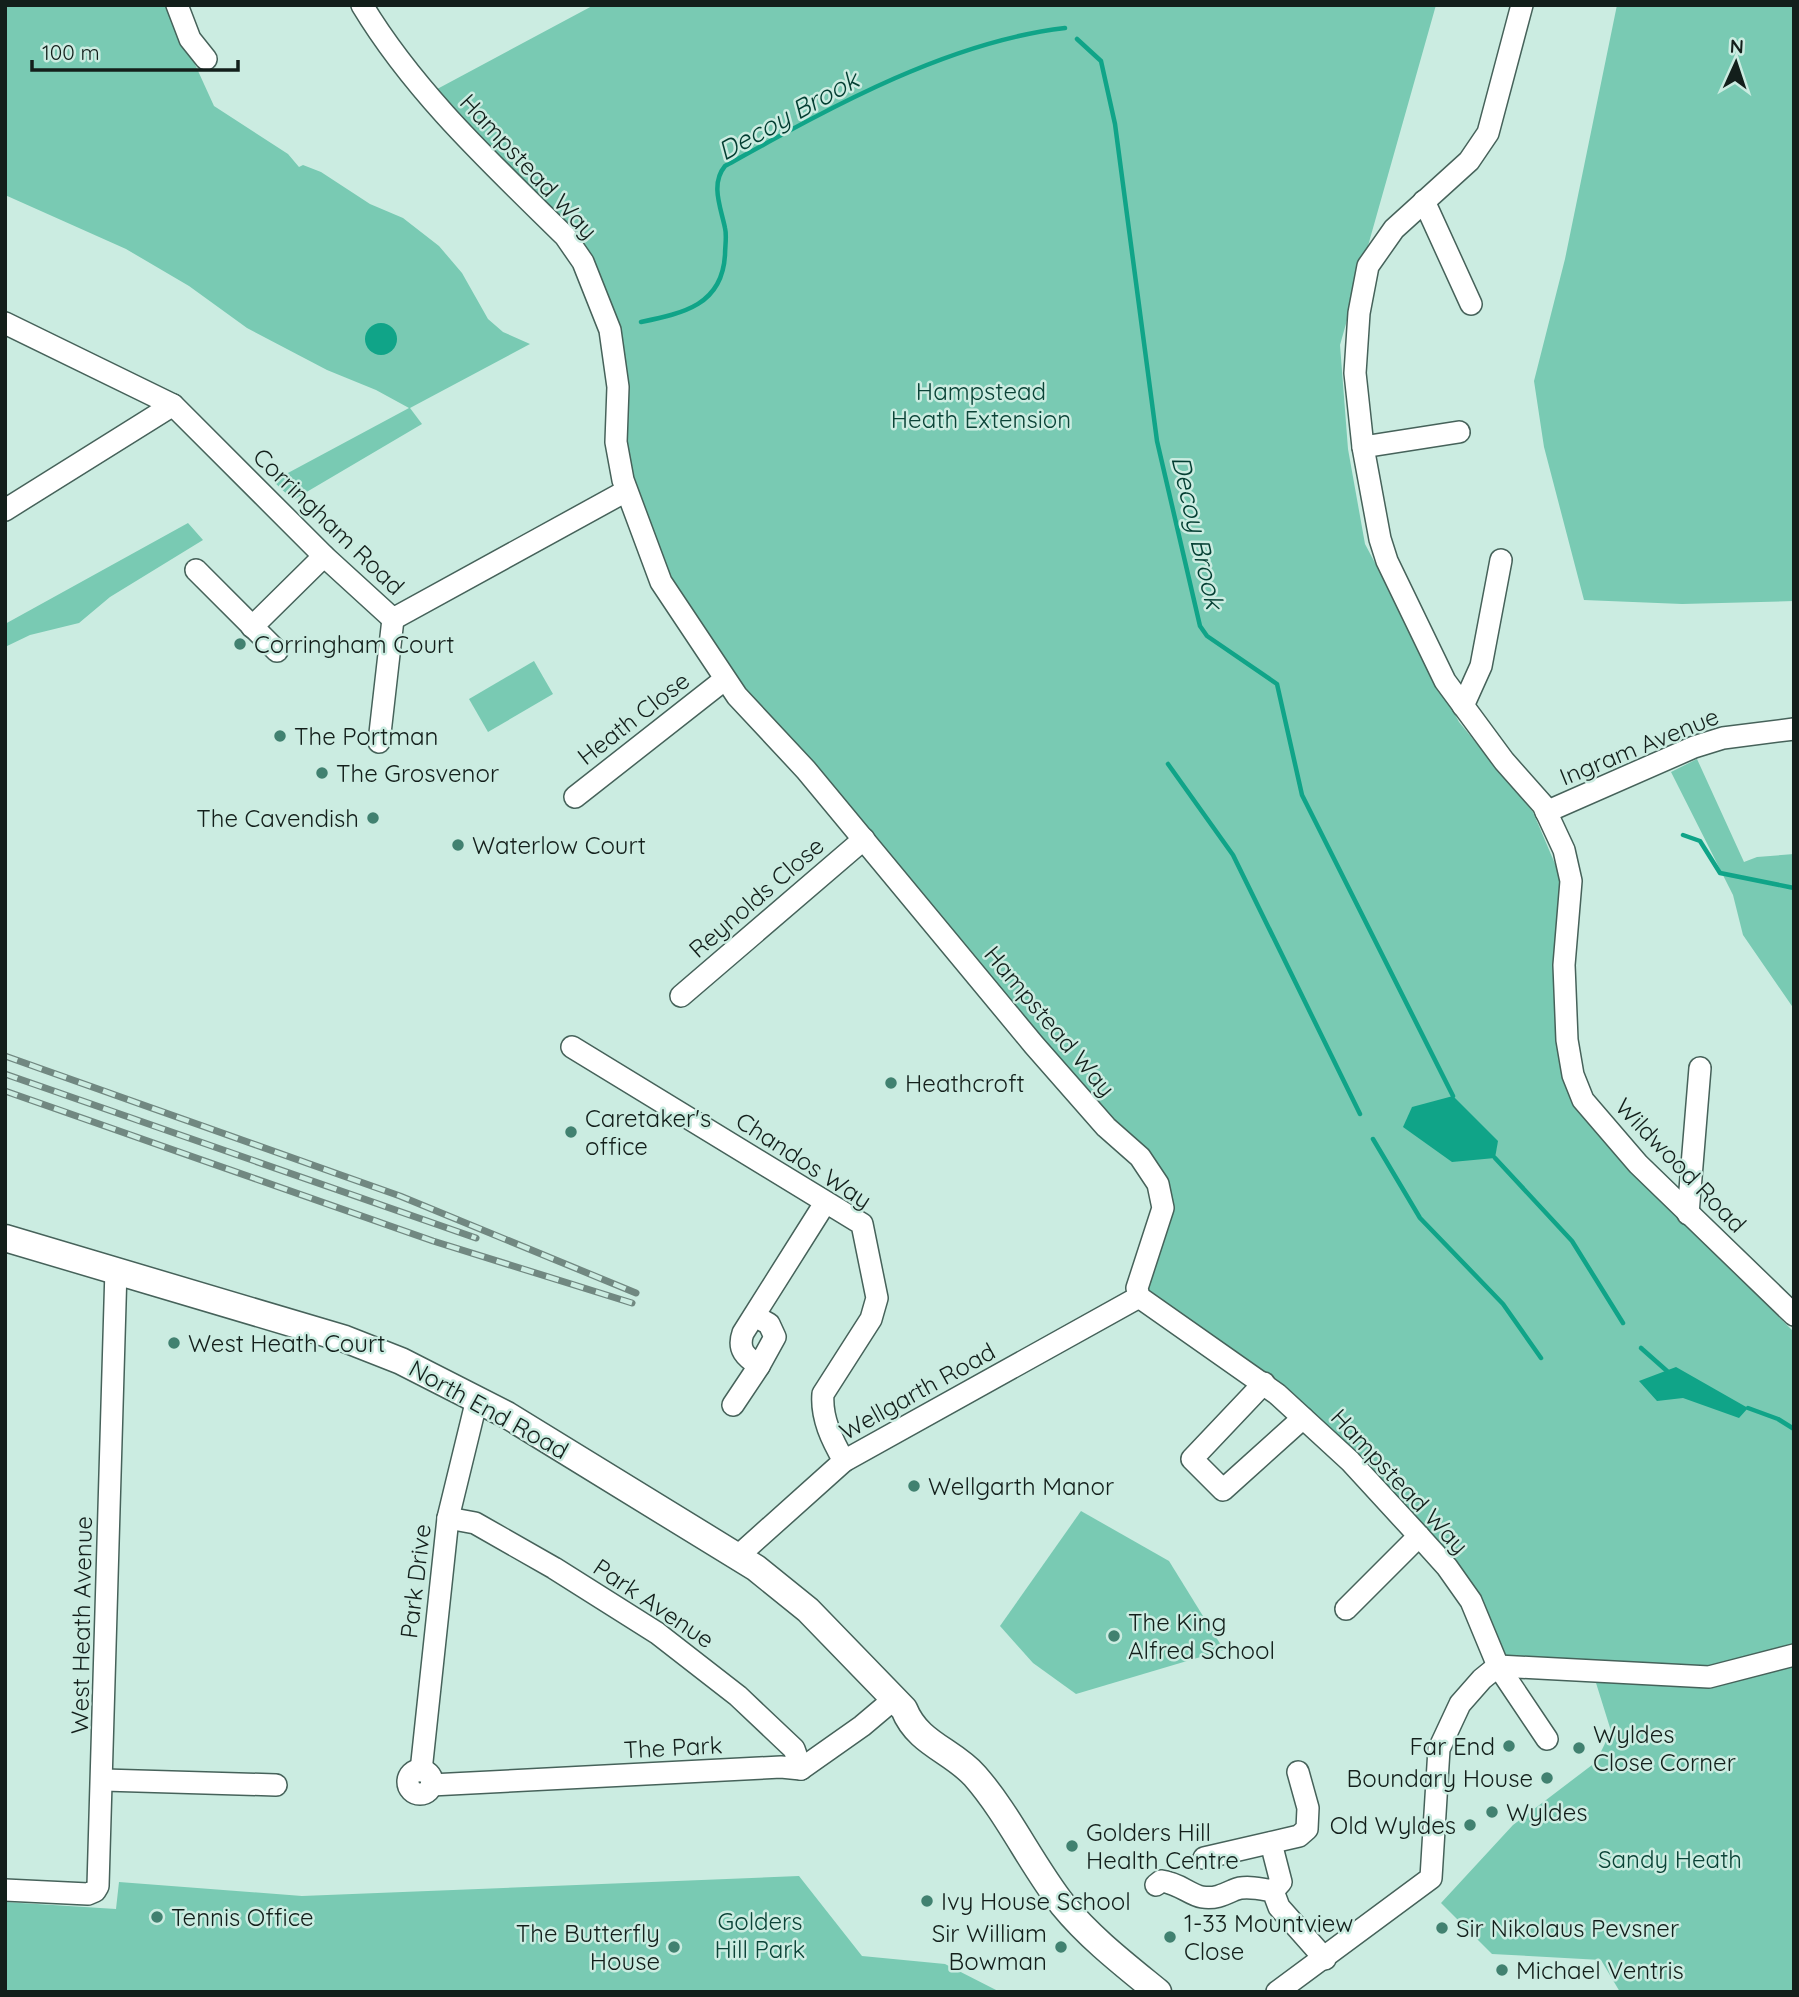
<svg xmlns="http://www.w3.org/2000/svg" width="1799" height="1997" font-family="Quicksand,sans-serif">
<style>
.green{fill:#79cab3}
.water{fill:#10a488}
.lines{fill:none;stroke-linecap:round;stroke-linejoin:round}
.stream{stroke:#10a488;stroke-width:4.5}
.minor-casing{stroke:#46625a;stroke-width:24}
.major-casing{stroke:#46625a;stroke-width:29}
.minor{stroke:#fff;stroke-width:21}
.major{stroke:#fff;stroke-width:26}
.rail-casing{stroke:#718881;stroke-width:7}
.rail{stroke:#cbece1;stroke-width:4.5;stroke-dasharray:13;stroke-linecap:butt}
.poi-dot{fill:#418170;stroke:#cbece1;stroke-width:2.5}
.labels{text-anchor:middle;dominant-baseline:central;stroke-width:5;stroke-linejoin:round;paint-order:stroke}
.street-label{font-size:24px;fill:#131f1b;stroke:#cbece1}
.park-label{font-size:24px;fill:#0b4337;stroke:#cbece1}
.poi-label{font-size:24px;fill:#131f1b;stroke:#cbece1;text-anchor:start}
.water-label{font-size:26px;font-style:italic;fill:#023d31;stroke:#cbece1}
</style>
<rect width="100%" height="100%" fill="#cbece1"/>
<g class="green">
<polygon points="5,5 168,5 214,106 288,154 299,167 303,165 321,172 370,204 403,218 439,246 462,273 488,319 503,332 530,344 410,408 422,424 293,500 273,481 409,408 376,390 327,370 247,328 189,286 126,249 5,195"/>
<polygon points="594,5 1436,5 1340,345 1348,449 1365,544 1459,722 1533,812 1564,885 1564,1057 1680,1219 1794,1332 1794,1992 1620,1992 1601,1960 1492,1954 1441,1903 1513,1825 1596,1762 1611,1731 1592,1670 1509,1665 1471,1601 1303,1418 1139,1297 1162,1195 806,770 661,582 626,491 616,359 565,236 426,95"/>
<polygon points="1617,5 1794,5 1794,601 1682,604 1584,600 1544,447 1534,381 1565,259"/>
<polygon points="188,523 203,540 110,597 79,623 30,635 5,647 5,624"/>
<polygon points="534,661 553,694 488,732 469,699"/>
<polygon points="1697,759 1744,862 1757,857 1794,854 1794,1009 1743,935 1733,895 1671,772"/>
<polygon points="1081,1511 1169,1561 1224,1650 1076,1694 1033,1663 1000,1626"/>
<polygon points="799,1876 862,1956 945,1964 1000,1992 5,1992 5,1902 116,1909 119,1882 302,1896"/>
</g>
<g class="water">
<circle cx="381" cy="339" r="16"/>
<polygon points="1453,1096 1498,1141 1495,1158 1452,1162 1403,1127 1412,1107"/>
<polygon points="1676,1367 1748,1408 1739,1418 1683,1398 1657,1401 1639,1381"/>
</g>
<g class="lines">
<g class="stream">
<polyline points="1077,39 1101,61 1115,124 1157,441 1200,626 1207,636 1277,684 1302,795 1453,1096"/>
<path d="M 641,322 C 684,313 722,305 725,255 C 725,246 727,236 725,228 C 721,208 710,184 725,166 C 828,109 946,42 1065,28"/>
<polyline points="1168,764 1233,855 1360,1114"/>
<polyline points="1683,835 1700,841 1720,873 1794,888"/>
<polyline points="1373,1139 1420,1218 1503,1304 1541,1358"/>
<polyline points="1495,1158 1572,1241 1623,1323"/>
<polyline points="1641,1348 1667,1371"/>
<polyline points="1748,1408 1778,1419 1794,1429"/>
</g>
<g class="minor-casing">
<g id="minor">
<polyline points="177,5 190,39 206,59"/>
<path d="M 362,5 C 415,93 492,164 565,236 L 583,262 L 610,330 L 618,387 L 616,442 L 623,480 L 661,582 L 737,696 L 806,770 L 1034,1045 L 1106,1127 L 1140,1157 L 1158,1184 L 1163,1208 L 1137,1288 L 1139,1297 L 1277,1394 L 1350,1461 L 1419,1536 L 1447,1567 L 1471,1601 L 1498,1666 L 1547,1739"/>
<polyline points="1522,5 1488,133 1469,161 1394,229 1368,266 1359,313 1355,373 1363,447 1380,539 1387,561 1445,681 1504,761 1543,805 1564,850 1571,881 1564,965 1567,1040 1573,1075 1583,1100 1638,1164 1794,1315"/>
<polyline points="1424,201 1471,304"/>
<polyline points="5,323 173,405 324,556 393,619 626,491"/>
<polyline points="1363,447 1459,432"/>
<polyline points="5,510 173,405"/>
<polyline points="196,570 277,651"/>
<polyline points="252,627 324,556"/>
<polyline points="1463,706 1481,666 1501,560"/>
<polyline points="379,742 393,619"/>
<polyline points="575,797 724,680"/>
<polyline points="1546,812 1694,747 1723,738 1794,729"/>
<polyline points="681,996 864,839"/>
<path d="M 572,1047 L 862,1224 L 877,1298 L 871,1319 L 823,1394 C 821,1418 832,1440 844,1461"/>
<polyline points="1688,1214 1700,1068"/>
<path d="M 755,1316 L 769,1324 L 775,1337 L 759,1366 C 746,1357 737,1350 743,1333 L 825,1203"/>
<polyline points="1264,1383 1192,1459 1223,1490 1303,1418"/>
<polyline points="733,1405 759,1366"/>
<polyline points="448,1518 475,1523 554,1568 657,1633 738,1696 794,1749 801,1769"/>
<polyline points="738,1556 844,1461 1139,1297"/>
<polyline points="1346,1609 1419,1536"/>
<polyline points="1498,1666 1709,1677 1794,1655"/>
<circle cx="420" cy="1782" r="12"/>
<polyline points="421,1771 448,1518 477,1399"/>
<polyline points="104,1780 276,1785"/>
<polyline points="431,1785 781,1767 801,1769 862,1726 894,1699"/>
<polyline points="1271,1843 1281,1882 1273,1891"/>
<polyline points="1204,1858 1299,1836 1307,1829 1308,1808 1298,1772"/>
<path d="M 1156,1885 L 1161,1881 C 1179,1883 1190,1895 1202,1897 C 1215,1899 1223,1895 1234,1890 C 1245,1885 1261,1889 1273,1891 L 1279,1907 L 1325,1959"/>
<polyline points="5,1890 88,1894 95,1891 98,1886 116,1269"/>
<polyline points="1277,1992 1431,1878 1439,1749 1460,1704 1482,1679 1498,1666"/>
</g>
</g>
<g class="major-casing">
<path id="major" d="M 5,1238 L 345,1339 L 401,1361 L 507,1415 L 756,1568 L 808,1610 L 904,1709 C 918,1744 952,1750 975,1776 C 1009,1815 1031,1864 1063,1905 C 1090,1938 1125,1965 1158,1992"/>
</g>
<use href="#minor" class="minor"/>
<use href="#major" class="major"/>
<g class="rail-casing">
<g id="rail">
<polyline points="5,1056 400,1196 636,1293"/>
<polyline points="5,1074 476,1238"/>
<polyline points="5,1091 433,1241 632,1303"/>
</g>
</g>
<use href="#rail" class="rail"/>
</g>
<g class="poi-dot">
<circle cx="240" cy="644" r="7"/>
<circle cx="280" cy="736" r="7"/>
<circle cx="322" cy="773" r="7"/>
<circle cx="373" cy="818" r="7"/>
<circle cx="458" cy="845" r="7"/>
<circle cx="891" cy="1083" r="7"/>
<circle cx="571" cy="1132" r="7"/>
<circle cx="174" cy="1343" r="7"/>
<circle cx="914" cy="1486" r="7"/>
<circle cx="1114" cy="1636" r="7"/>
<circle cx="1509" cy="1746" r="7"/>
<circle cx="1579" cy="1748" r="7"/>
<circle cx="1547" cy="1778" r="7"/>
<circle cx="1492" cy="1812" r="7"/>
<circle cx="1470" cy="1825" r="7"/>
<circle cx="1072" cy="1846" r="7"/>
<circle cx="927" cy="1901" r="7"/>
<circle cx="157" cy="1917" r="7"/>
<circle cx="1442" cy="1928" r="7"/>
<circle cx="1170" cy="1937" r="7"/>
<circle cx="674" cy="1947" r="7"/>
<circle cx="1061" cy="1947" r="7"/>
<circle cx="1502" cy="1970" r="7"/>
</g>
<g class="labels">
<g class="street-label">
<text transform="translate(529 166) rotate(47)">Hampstead Way</text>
<text transform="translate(329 521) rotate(44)">Corringham Road</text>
<text transform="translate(633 718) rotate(-38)">Heath Close</text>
<text transform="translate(1639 746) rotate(-22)">Ingram Avenue</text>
<text transform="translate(756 897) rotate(-41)">Reynolds Close</text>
<text transform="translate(1050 1021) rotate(50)">Hampstead Way</text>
<text transform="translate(804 1160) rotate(33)">Chandos Way</text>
<text transform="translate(1681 1165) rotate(46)">Wildwood Road</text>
<text transform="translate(917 1391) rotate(-29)">Wellgarth Road</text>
<text transform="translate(489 1409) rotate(29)">North End Road</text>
<text transform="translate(1400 1481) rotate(47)">Hampstead Way</text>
<text transform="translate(415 1581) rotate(-83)">Park Drive</text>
<text transform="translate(654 1603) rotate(34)">Park Avenue</text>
<text transform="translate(81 1625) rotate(-89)">West Heath Avenue</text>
<text transform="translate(673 1747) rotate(-3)">The Park</text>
</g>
<g class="park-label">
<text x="981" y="391">Hampstead<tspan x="981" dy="28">Heath Extension</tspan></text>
<text x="1670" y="1859">Sandy Heath</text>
<text x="760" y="1921">Golders<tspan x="760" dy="28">Hill Park</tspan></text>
</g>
<g class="poi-label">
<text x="254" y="644">Corringham Court</text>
<text x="294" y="736">The Portman</text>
<text x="336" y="773">The Grosvenor</text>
<text x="359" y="818" text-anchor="end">The Cavendish</text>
<text x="472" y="845">Waterlow Court</text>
<text x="905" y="1083">Heathcroft</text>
<text x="585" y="1118">Caretaker's<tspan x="585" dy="28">office</tspan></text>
<text x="188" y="1343">West Heath Court</text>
<text x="928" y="1486">Wellgarth Manor</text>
<text x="1128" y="1622">The King<tspan x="1128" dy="28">Alfred School</tspan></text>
<text x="1593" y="1734">Wyldes<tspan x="1593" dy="28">Close Corner</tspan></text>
<text x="1495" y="1746" text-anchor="end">Far End</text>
<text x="1533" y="1778" text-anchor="end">Boundary House</text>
<text x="1506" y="1812">Wyldes</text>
<text x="1456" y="1825" text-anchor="end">Old Wyldes</text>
<text x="1086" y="1832">Golders Hill<tspan x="1086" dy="28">Health Centre</tspan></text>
<text x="941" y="1901">Ivy House School</text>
<text x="171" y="1917">Tennis Office</text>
<text x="1184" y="1923">1-33 Mountview<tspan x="1184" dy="28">Close</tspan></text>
<text x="1456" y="1928">Sir Nikolaus Pevsner</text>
<text x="660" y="1933" text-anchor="end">The Butterfly<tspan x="660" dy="28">House</tspan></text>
<text x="1047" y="1933" text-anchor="end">Sir William<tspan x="1047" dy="28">Bowman</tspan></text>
<text x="1516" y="1970">Michael Ventris</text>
</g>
<g class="water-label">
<text transform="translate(788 115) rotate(-29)">Decoy Brook</text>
<text transform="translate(1198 532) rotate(77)">Decoy Brook</text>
</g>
</g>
<rect width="1799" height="1997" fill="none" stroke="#131f1b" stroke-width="14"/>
<g transform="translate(1736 63) rotate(3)" stroke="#cbece1" stroke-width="5" paint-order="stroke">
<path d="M0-5L12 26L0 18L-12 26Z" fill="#131f1b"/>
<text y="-10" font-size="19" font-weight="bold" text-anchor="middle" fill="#131f1b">N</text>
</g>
<path d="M32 60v10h206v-10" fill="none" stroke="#131f1b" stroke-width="3.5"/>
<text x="42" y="60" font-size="21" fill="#131f1b" stroke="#cbece1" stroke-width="5" paint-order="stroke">100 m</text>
</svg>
